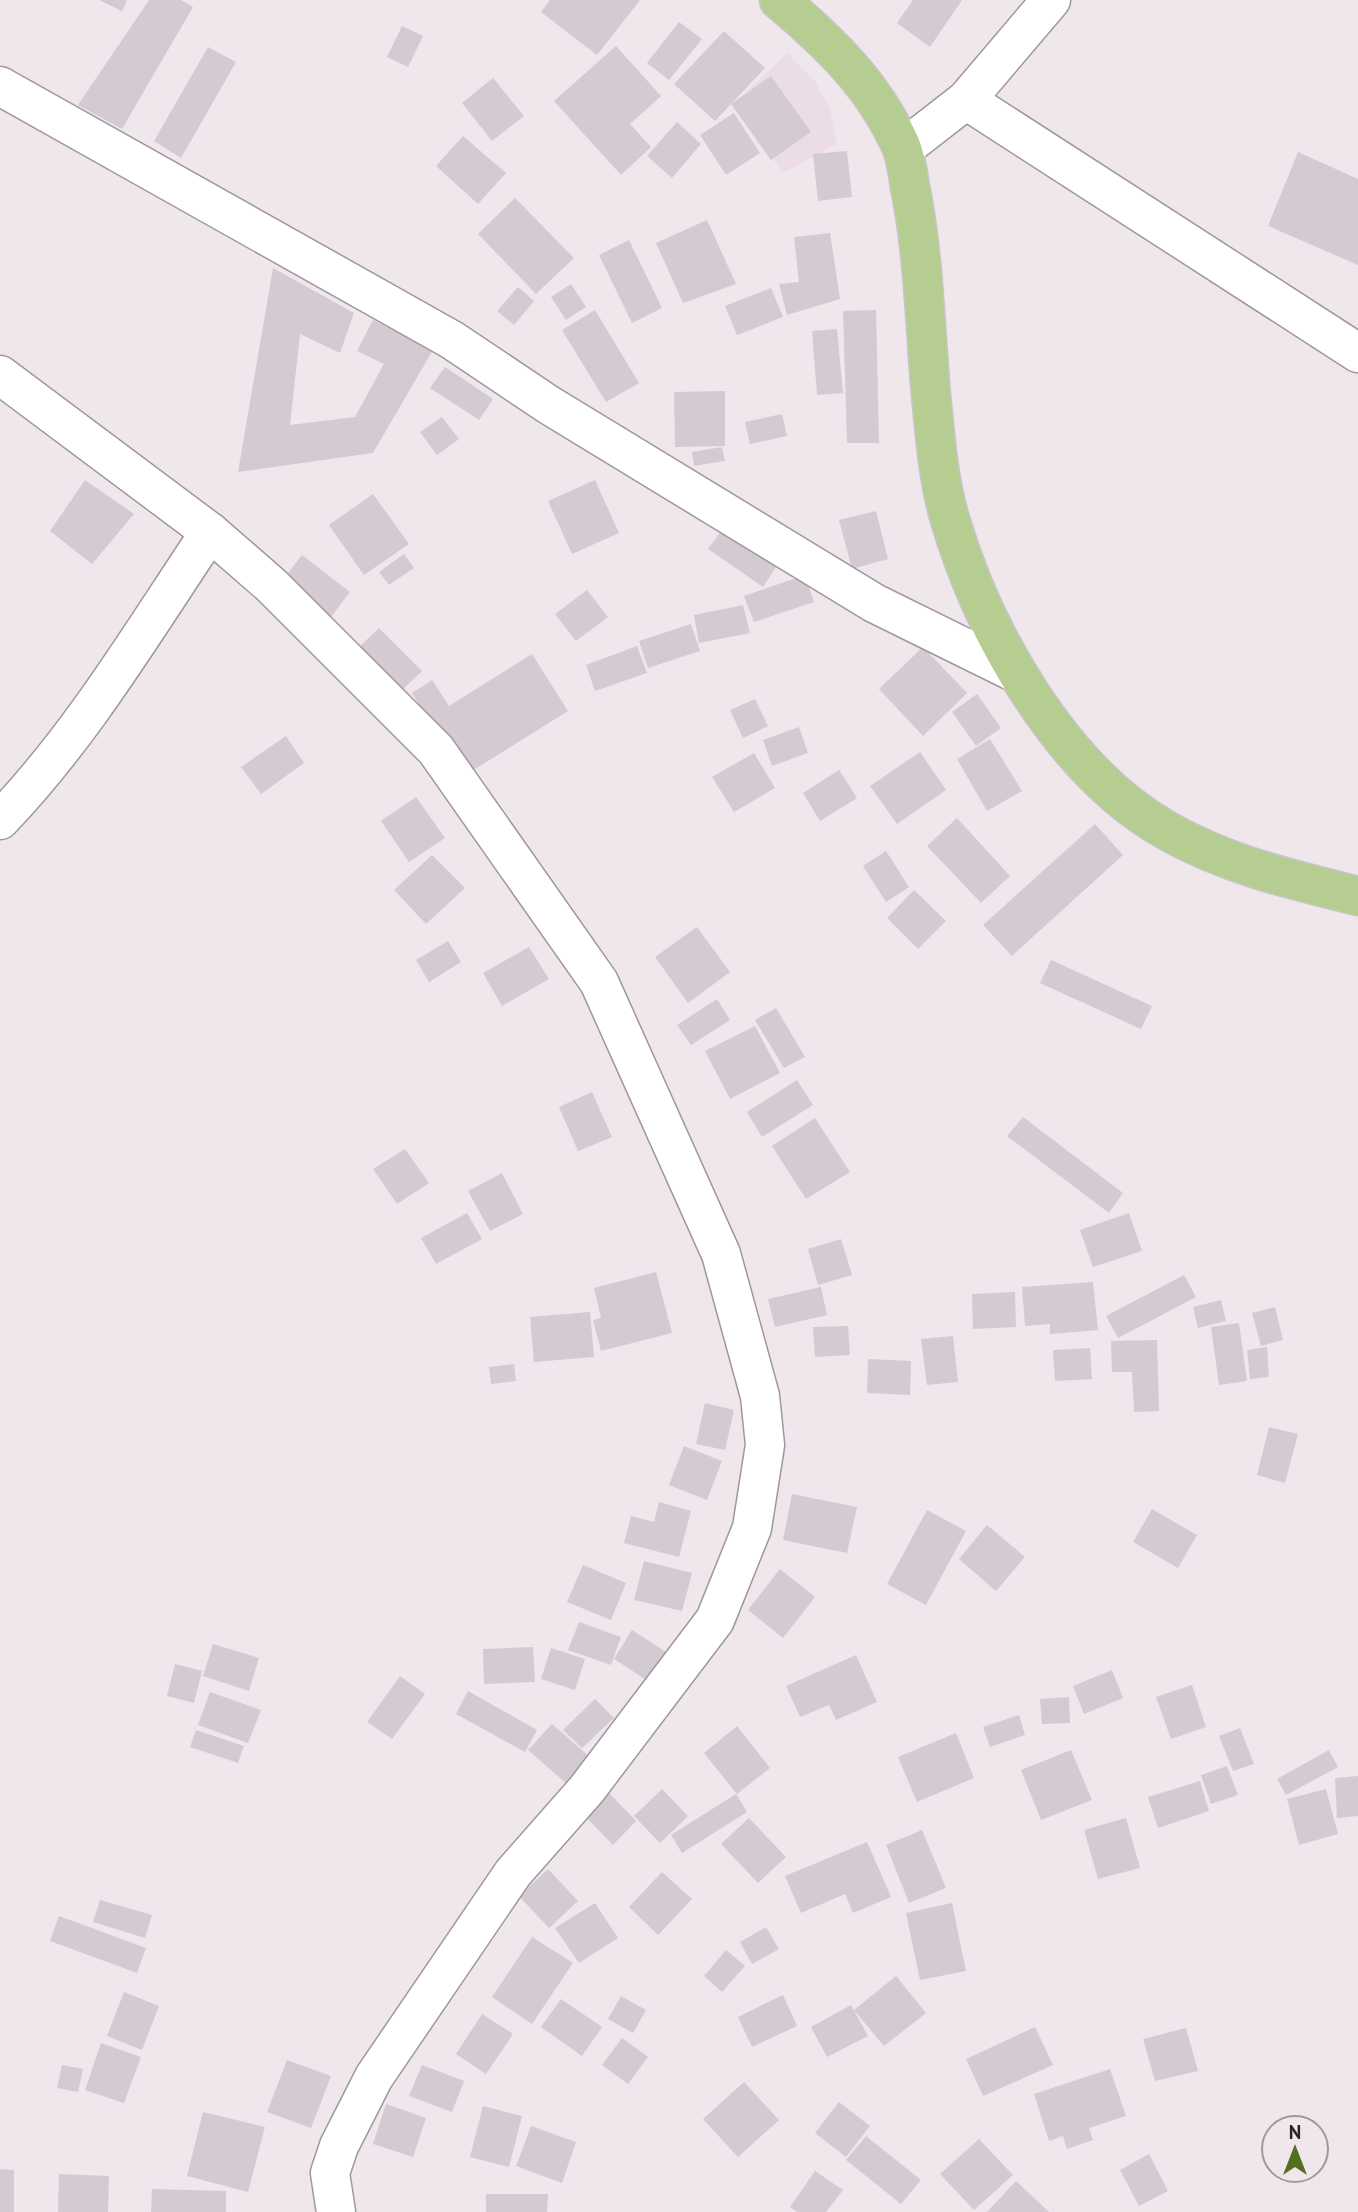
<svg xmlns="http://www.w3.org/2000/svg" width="1358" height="2212" font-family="'PT Sans',sans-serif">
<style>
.built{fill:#ebdce7}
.building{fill:#d3cbd1}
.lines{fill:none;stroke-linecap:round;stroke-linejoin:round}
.minor-casing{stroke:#9f979d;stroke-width:41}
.major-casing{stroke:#c7c6c7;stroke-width:41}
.minor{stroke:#fff;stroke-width:38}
.major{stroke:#b6cd91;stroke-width:38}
</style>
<rect width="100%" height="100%" fill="#efe7ec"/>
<polygon class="built" points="787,53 814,80 830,109 837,144 783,173 734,104"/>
<g class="building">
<polygon points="99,0 127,0 122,11"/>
<polygon points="149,0 181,0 193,7 122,129 78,105"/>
<polygon points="550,0 640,0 597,55 541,12"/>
<polygon points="913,0 962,0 930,47 897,23"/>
<polygon points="679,22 702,39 669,80 647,63"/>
<polygon points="402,26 423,36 408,67 387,57"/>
<polygon points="724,31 765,68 715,121 674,84"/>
<polygon points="616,46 661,96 630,124 651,147 621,175 554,101"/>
<polygon points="208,47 236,62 181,158 154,141"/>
<polygon points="771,76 811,132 771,160 731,104"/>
<polygon points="493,78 524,116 492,141 462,103"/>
<polygon points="734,113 760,153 726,175 700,135"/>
<polygon points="677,122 701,144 672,178 647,156"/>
<polygon points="463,136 506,173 478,204 436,166"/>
<polygon points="847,151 852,197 818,201 813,154"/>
<polygon points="1298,152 1358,179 1358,265 1268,226"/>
<polygon points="515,198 574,258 536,294 478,234"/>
<polygon points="707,220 736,284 683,303 656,243"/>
<polygon points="830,233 840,299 787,315 779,284 799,282 794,237"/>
<polygon points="629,240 662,308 632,323 599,255"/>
<polygon points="273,268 354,313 340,353 300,334 290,425 355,417 384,364 357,351 373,320 433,350 373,453 238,472"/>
<polygon points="571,284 586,307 566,320 551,297"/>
<polygon points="518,287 534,301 514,325 497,311"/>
<polygon points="771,288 783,317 737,335 725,306"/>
<polygon points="595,310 639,383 606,402 562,330"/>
<polygon points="876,310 879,443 847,443 843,311"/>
<polygon points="837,329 843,393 817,395 812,331"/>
<polygon points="445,367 493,399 479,420 430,388"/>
<polygon points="725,391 725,446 675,447 674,392"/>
<polygon points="782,414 787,436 750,444 745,422"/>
<polygon points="442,417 459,439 437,455 420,432"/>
<polygon points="722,447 725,461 694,466 692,452"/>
<polygon points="85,480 134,514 92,564 50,531"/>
<polygon points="595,480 619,533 572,554 548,501"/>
<polygon points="373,494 409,544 364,575 329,525"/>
<polygon points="876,511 888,559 852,569 839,520"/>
<polygon points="725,526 778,564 763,587 708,549"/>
<polygon points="404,554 414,568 389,585 379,572"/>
<polygon points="302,555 350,592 330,618 282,581"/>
<polygon points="805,575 814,602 754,622 744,596"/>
<polygon points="587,590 608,617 576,641 555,614"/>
<polygon points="743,605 750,633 699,643 694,615"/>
<polygon points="691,624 700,651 648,668 639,641"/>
<polygon points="379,628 422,671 397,695 354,652"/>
<polygon points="637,646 647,673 595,691 586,665"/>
<polygon points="923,647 967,693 923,736 879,689"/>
<polygon points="532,654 568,711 464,776 412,693 432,680 449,706"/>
<polygon points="977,694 1001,728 976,746 952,712"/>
<polygon points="755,699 768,726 743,738 730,710"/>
<polygon points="799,727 808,753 772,766 763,740"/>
<polygon points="286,736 304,763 261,794 241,767"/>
<polygon points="990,739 1022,791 987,811 957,759"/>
<polygon points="920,752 946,790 897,824 870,786"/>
<polygon points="754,753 775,788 734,812 712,777"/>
<polygon points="839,770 857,798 820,821 803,793"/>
<polygon points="416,797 445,838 409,862 381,821"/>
<polygon points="957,818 1010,876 981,903 927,846"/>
<polygon points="1095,824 1123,855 1012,956 983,925"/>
<polygon points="886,851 909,887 886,902 863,866"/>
<polygon points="432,855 465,888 426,924 394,890"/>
<polygon points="914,890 946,921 918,949 887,918"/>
<polygon points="697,927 730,972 688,1003 655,957"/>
<polygon points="448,941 461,962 429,982 416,960"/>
<polygon points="529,947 549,979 502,1006 483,973"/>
<polygon points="1051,960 1152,1006 1141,1029 1040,983"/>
<polygon points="717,999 730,1020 691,1045 677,1025"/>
<polygon points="776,1008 805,1057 784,1068 755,1020"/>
<polygon points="755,1026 780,1073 730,1099 705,1051"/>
<polygon points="797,1080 813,1105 762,1137 747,1112"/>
<polygon points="592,1092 612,1137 578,1151 559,1107"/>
<polygon points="1023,1117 1123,1193 1109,1213 1007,1136"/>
<polygon points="815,1118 850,1172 806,1199 772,1146"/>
<polygon points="405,1149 429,1183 397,1204 373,1169"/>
<polygon points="502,1173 523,1214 490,1231 468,1191"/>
<polygon points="467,1213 482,1239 436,1264 421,1238"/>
<polygon points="1129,1213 1142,1251 1093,1267 1080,1230"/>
<polygon points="841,1239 852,1275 818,1285 808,1249"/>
<polygon points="656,1272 672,1333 601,1351 593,1320 601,1318 594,1288"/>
<polygon points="1184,1275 1196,1297 1118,1338 1106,1316"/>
<polygon points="1093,1282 1098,1330 1050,1334 1050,1324 1025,1326 1022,1287"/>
<polygon points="821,1287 827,1315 775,1327 768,1299"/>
<polygon points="1015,1292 1016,1327 973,1329 972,1294"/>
<polygon points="1221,1300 1226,1321 1198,1328 1193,1307"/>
<polygon points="1275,1307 1283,1340 1261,1346 1252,1313"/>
<polygon points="590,1312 594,1357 534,1362 530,1317"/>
<polygon points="1239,1323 1247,1381 1219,1385 1211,1327"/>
<polygon points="848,1326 850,1355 815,1357 813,1327"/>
<polygon points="953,1336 958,1382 927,1385 921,1339"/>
<polygon points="1157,1340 1159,1411 1134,1412 1132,1372 1112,1372 1111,1341"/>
<polygon points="1267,1347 1269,1377 1250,1379 1247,1350"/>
<polygon points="1090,1348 1092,1379 1055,1381 1053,1350"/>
<polygon points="868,1359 911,1361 910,1395 867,1393"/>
<polygon points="514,1364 516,1381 491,1384 489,1367"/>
<polygon points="705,1403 734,1410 725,1450 696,1444"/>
<polygon points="1269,1427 1298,1434 1285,1483 1257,1475"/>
<polygon points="684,1446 722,1461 707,1500 669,1485"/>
<polygon points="792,1494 857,1507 847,1553 783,1540"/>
<polygon points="659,1502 691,1511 679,1557 624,1543 631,1516 654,1522"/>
<polygon points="1152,1509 1197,1535 1178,1568 1133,1542"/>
<polygon points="927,1510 966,1531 926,1605 887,1584"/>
<polygon points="987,1525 1025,1557 996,1591 959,1559"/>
<polygon points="644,1561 692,1573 682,1611 634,1600"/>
<polygon points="583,1565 626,1583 611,1620 567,1602"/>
<polygon points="780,1569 815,1597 783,1638 748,1610"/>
<polygon points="579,1622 621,1637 611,1665 568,1650"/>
<polygon points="632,1630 669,1654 651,1683 614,1659"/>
<polygon points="213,1644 259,1658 249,1691 203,1676"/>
<polygon points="533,1647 535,1682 484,1684 483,1649"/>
<polygon points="551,1648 585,1659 575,1690 541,1679"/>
<polygon points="856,1655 877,1702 836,1720 829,1705 800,1717 786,1686"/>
<polygon points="175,1664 202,1671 194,1703 167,1696"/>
<polygon points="1112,1670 1123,1698 1084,1714 1073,1686"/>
<polygon points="400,1676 425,1694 392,1739 367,1722"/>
<polygon points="1192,1685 1206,1727 1171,1739 1156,1697"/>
<polygon points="468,1691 537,1730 525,1752 456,1714"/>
<polygon points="210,1692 261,1710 248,1743 198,1725"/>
<polygon points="1069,1697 1070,1723 1042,1724 1040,1699"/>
<polygon points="595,1699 614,1718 582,1748 563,1730"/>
<polygon points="1019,1715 1025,1735 990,1747 983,1727"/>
<polygon points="552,1724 591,1758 567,1784 528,1750"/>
<polygon points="737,1726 770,1768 737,1794 704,1753"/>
<polygon points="1240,1728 1254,1764 1233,1771 1219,1736"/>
<polygon points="196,1730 244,1746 238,1763 190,1747"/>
<polygon points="956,1733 974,1778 917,1802 898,1757"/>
<polygon points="1071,1750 1092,1800 1041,1820 1021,1770"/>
<polygon points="1329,1750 1338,1767 1286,1795 1277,1779"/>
<polygon points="1227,1766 1238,1795 1211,1804 1201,1775"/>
<polygon points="1358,1776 1358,1816 1337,1818 1335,1778"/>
<polygon points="1200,1781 1209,1811 1158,1828 1148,1797"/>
<polygon points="662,1789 688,1816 660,1843 634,1816"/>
<polygon points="1326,1789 1338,1834 1299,1845 1287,1799"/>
<polygon points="609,1793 636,1821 613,1845 585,1816"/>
<polygon points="736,1794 747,1812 682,1853 671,1835"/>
<polygon points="749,1818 786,1857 758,1883 721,1844"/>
<polygon points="1126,1818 1140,1868 1098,1879 1084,1830"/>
<polygon points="922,1830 946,1888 909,1903 886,1845"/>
<polygon points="867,1842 891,1897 853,1913 845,1894 801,1913 785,1876"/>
<polygon points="548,1869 578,1901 549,1928 519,1896"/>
<polygon points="662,1872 692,1899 658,1935 629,1907"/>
<polygon points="100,1900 152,1915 145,1938 93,1922"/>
<polygon points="595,1903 618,1938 579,1963 555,1928"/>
<polygon points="952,1903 966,1971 920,1980 906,1913"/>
<polygon points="59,1916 146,1948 137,1973 50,1941"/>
<polygon points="766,1927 779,1949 752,1964 740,1942"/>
<polygon points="532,1937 573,1963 532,2024 492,1997"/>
<polygon points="726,1950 745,1966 722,1992 704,1976"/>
<polygon points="896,1976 926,2013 884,2046 854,2010"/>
<polygon points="124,1992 159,2006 142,2050 107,2036"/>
<polygon points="783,1995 797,2026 752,2047 738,2017"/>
<polygon points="621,1996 646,2010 633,2033 608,2019"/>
<polygon points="561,1999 602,2027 582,2056 541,2027"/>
<polygon points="851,2005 868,2036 827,2057 811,2027"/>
<polygon points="482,2014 513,2034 486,2074 456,2054"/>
<polygon points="1035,2027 1053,2065 983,2096 966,2059"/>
<polygon points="1186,2028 1198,2071 1155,2081 1143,2039"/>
<polygon points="622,2038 648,2057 628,2084 602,2065"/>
<polygon points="101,2043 141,2057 124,2103 85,2090"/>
<polygon points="287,2060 331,2076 311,2128 267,2112"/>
<polygon points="62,2065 83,2069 78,2092 57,2088"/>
<polygon points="422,2065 464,2081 452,2112 409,2096"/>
<polygon points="1110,2069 1126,2116 1089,2128 1093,2140 1067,2149 1063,2136 1049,2141 1034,2094"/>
<polygon points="744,2082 779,2120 738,2157 703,2119"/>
<polygon points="839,2102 870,2126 846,2157 815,2133"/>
<polygon points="386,2104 426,2118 413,2157 373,2144"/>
<polygon points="483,2106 522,2116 509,2167 470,2157"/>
<polygon points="203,2112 265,2127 248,2192 187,2176"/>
<polygon points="531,2126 576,2142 562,2183 516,2166"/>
<polygon points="866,2136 921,2180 901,2204 846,2160"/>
<polygon points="979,2139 1013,2175 974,2210 940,2174"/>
<polygon points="1149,2154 1168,2191 1139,2206 1120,2170"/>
<polygon points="0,2169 14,2170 14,2212 0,2212"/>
<polygon points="815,2171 843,2190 826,2212 797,2212 790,2207"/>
<polygon points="59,2174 109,2176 108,2212 58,2212"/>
<polygon points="1016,2181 1049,2212 987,2212"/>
<polygon points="152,2189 226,2191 226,2212 151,2212"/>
<polygon points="486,2194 548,2194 547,2212 486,2212"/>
</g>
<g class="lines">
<g class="minor-casing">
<g id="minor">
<polyline points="0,86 452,340 549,405 874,603 1016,673"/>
<polyline points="966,100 1358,353"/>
<polyline points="903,149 966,100 1051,0"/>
<path d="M 0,375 L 210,532 C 144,630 82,735 0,820"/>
<polyline points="210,532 271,585 436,750 599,982 721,1254 760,1396 765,1445 752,1528 715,1620 587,1789 513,1873 374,2077 339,2146 330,2173 336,2212"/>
</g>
</g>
<g class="major-casing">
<path id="major" d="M 779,0 C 829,42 874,85 901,146 C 907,160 908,177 911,192 C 924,258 925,327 931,395 C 935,434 938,478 949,516 C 982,630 1060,770 1166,830 C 1225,864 1292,880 1358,896"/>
</g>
<use href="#minor" class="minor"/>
<use href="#major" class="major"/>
</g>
<g transform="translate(1295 2149)"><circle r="33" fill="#efe7ec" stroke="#9f999d" stroke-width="2"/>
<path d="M0-5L12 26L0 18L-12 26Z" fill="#526e21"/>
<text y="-10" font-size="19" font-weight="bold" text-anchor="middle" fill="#282527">N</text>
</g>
</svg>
